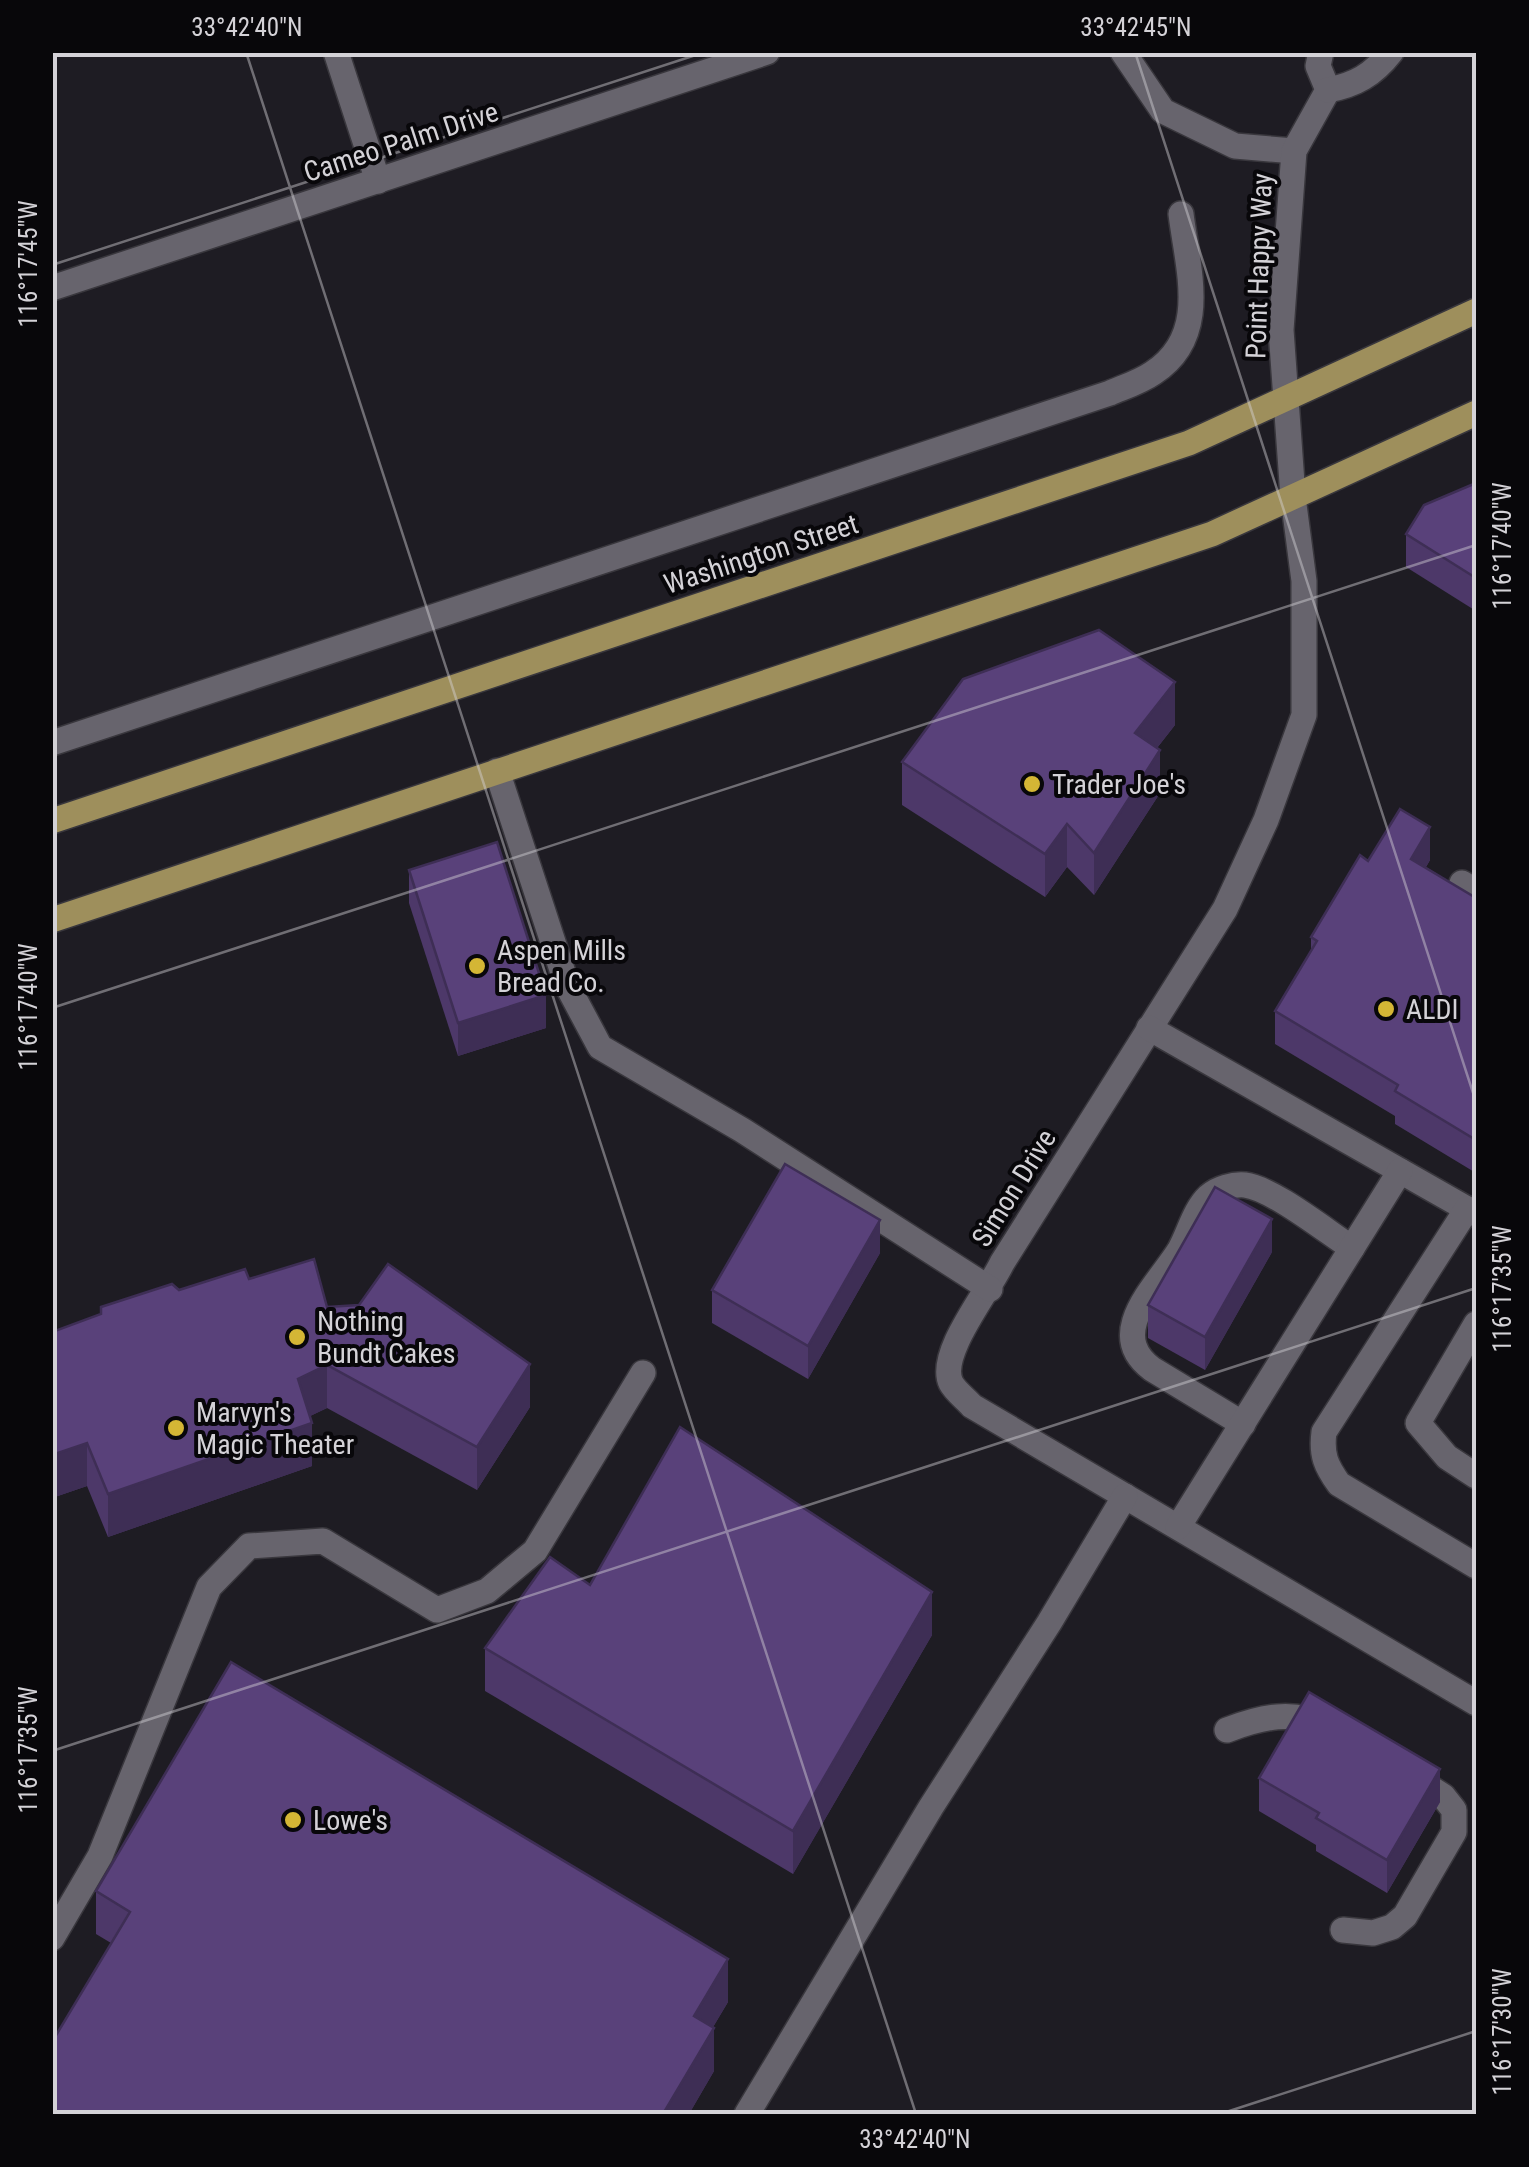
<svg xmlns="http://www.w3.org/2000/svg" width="1529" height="2167" font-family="'Roboto Condensed',sans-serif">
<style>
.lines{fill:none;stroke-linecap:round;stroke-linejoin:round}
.minor-casing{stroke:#39373d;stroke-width:28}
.major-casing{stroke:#39373d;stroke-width:28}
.minor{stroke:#67646d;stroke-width:25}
.major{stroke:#9e8f5c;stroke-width:25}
.wall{fill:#4d3869}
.shaded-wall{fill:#3e2e55}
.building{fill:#59417a;stroke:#3e2e55;stroke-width:2.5}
.ticks{fill:none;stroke:#d4d2d7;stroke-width:2.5;stroke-opacity:0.45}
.poi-dot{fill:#d4b635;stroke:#08070a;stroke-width:4}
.labels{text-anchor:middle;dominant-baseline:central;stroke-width:8;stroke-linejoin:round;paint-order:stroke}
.street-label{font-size:28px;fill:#d4d2d7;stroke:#08070a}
.poi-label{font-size:28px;fill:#d4d2d7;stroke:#08070a;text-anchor:start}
.neatline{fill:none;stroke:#d4d2d7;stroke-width:4}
.ticks-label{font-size:25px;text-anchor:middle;fill:#d4d2d7}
</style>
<rect width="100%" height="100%" fill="#1e1c23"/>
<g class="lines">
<g class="minor-casing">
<g id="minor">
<polyline points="336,52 378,181"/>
<polyline points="1123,52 1163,111 1235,146 1294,151"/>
<path d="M 1321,52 L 1318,66 L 1328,90 L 1294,151 L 1281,330 L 1293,497 L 1304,581 L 1304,715 L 1266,820 L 1225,909 L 1002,1263 C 989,1291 937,1354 951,1383 C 955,1391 966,1399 972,1406 L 1476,1703"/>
<path d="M 1328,90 C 1355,85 1373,75 1391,52"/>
<polyline points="52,288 767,52"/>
<path d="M 52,743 L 1110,393 C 1124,387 1140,382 1153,373 C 1210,336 1188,271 1181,214"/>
<polyline points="497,771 567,985 600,1047 742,1130 990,1289"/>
<polyline points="1462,883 1476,892"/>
<polyline points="1149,1028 1476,1214"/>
<path d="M 1467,1209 L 1324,1432 C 1321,1455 1326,1466 1339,1484 L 1476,1566"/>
<polyline points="1476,1324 1418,1423 1447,1457 1476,1476"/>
<path d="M 1243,1424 L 1152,1369 C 1104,1333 1157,1286 1179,1251 C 1189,1234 1194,1210 1209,1196 C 1218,1188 1233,1184 1245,1185 C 1272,1188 1327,1232 1352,1248"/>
<polyline points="1178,1527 1400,1171"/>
<path d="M 1227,1730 C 1261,1717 1294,1709 1326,1727"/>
<polyline points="1343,1930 1373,1933 1392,1927 1405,1916 1454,1832 1454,1810 1443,1796 1413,1777"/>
<polyline points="52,1938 100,1856 209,1587 249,1546 323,1541 437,1610 487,1591 535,1551 643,1373"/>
<polyline points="747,2114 931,1807 1049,1623 1125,1496"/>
</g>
</g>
<g class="major-casing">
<g id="major">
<polyline points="52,821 1189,443 1476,311"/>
<polyline points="52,920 1212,534 1476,413"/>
</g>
</g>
<use href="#minor" class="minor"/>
<use href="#major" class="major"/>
</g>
<g class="wall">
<polygon points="1476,483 1476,611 1406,567 1406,534"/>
<polygon points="1175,725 1157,748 1160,793 1094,895 1067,867 1045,897 902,805 902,762"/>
<polygon points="1430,860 1426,867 1476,898 1476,1173 1395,1124 1395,1116 1275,1044 1275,1011 1311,951 1311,937 1368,861"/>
<polygon points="409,870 546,1028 458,1056 409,903"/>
<polygon points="1272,1252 1205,1370 1148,1338 1148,1305"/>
<polygon points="880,1253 808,1379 712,1323 712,1290"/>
<polygon points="249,1279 327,1307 530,1407 477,1490 327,1408 310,1416 312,1466 108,1537 87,1486 52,1498 52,1332 179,1290"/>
<polygon points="590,1585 932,1635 793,1874 485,1691 485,1648"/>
<polygon points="1259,1778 1440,1802 1387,1893 1316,1851 1316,1845 1259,1811"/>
<polygon points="96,1891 728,2002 713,2027 714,2071 689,2114 52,2114 111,1943 96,1934"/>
</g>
<g class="shaded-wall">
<polygon points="1175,682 1175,725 1135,776 1135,733"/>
<polygon points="1160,750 1160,793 1094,895 1094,853"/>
<polygon points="1067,824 1067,867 1045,897 1045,854"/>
<polygon points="1430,827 1430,860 1411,892 1411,859"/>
<polygon points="546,995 546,1028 458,1056 458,1023"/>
<polygon points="1272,1219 1272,1252 1205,1370 1205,1337"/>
<polygon points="880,1220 880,1253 808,1379 808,1346"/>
<polygon points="530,1364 530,1407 477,1490 477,1447"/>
<polygon points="327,1365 327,1408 298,1422 298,1379"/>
<polygon points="312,1423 312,1466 108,1537 108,1494"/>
<polygon points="87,1443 87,1486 52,1498 52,1455"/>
<polygon points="932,1592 932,1635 793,1874 793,1831"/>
<polygon points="1440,1769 1440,1802 1387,1893 1387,1860"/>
<polygon points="728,1959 728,2002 694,2059 694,2016"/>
<polygon points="714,2028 714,2071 689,2114 663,2114"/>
</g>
<g class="building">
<polygon points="1476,483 1476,578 1406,534 1424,505"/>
<polygon points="1099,630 1175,682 1135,733 1160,750 1094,853 1067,824 1045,854 902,762 963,679"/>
<polygon points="1400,809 1430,827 1411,859 1476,898 1476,1140 1395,1091 1398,1085 1275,1011 1317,941 1311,937 1360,855 1368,861"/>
<polygon points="497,842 546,995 458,1023 409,870"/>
<polygon points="785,1164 880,1220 808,1346 712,1290"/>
<polygon points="1215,1187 1272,1219 1205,1337 1148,1305"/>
<polygon points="314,1259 327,1307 359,1305 388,1264 530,1364 477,1447 327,1365 298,1379 312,1423 108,1494 87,1443 52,1455 52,1332 101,1314 101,1307 172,1284 179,1290 245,1269 249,1279"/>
<polygon points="680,1427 932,1592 793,1831 485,1648 550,1557 590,1585"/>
<polygon points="231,1662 728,1959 694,2016 714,2028 663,2114 52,2114 52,2042 130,1912 96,1891"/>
<polygon points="1309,1692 1440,1769 1387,1860 1316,1818 1319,1813 1259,1778"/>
</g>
<path class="ticks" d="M 246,52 L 916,2114M 1135,52 L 1476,1102M 52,265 L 705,52M 52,1008 L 1476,545M 52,1751 L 1476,1288M 1220,2114 L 1476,2031"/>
<g class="poi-dot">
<circle cx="1032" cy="784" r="10"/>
<circle cx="477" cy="966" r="10"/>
<circle cx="1386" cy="1009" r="10"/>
<circle cx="297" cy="1337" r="10"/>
<circle cx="176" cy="1428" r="10"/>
<circle cx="293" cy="1820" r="10"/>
</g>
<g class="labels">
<g class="street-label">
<text transform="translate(401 142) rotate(-18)">Cameo Palm Drive</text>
<text transform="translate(1259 266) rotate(-88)">Point Happy Way</text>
<text transform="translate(761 554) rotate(-18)">Washington Street</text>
<text transform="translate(1014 1188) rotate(-58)">Simon Drive</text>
</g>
<g class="poi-label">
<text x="1052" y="784">Trader Joe's</text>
<text x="497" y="950">Aspen Mills<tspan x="497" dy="32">Bread Co.</tspan></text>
<text x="1406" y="1009">ALDI</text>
<text x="317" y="1321">Nothing<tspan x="317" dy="32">Bundt Cakes</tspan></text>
<text x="196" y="1412">Marvyn's<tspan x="196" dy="32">Magic Theater</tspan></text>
<text x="313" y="1820">Lowe's</text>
</g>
</g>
<rect width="1529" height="2167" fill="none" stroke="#08070a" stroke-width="110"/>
<rect x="55" y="55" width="1419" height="2057" class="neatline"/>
<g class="ticks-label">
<text x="247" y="36">33°42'40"N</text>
<text x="1136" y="36">33°42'45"N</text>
<text transform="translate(28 264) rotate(-90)" y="9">116°17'45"W</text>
<text transform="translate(1502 546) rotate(-90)" y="9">116°17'40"W</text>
<text transform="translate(28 1007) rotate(-90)" y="9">116°17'40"W</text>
<text transform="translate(1502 1289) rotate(-90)" y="9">116°17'35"W</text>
<text transform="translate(28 1750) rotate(-90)" y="9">116°17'35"W</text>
<text transform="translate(1502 2032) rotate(-90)" y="9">116°17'30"W</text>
<text x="915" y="2148">33°42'40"N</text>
</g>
</svg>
